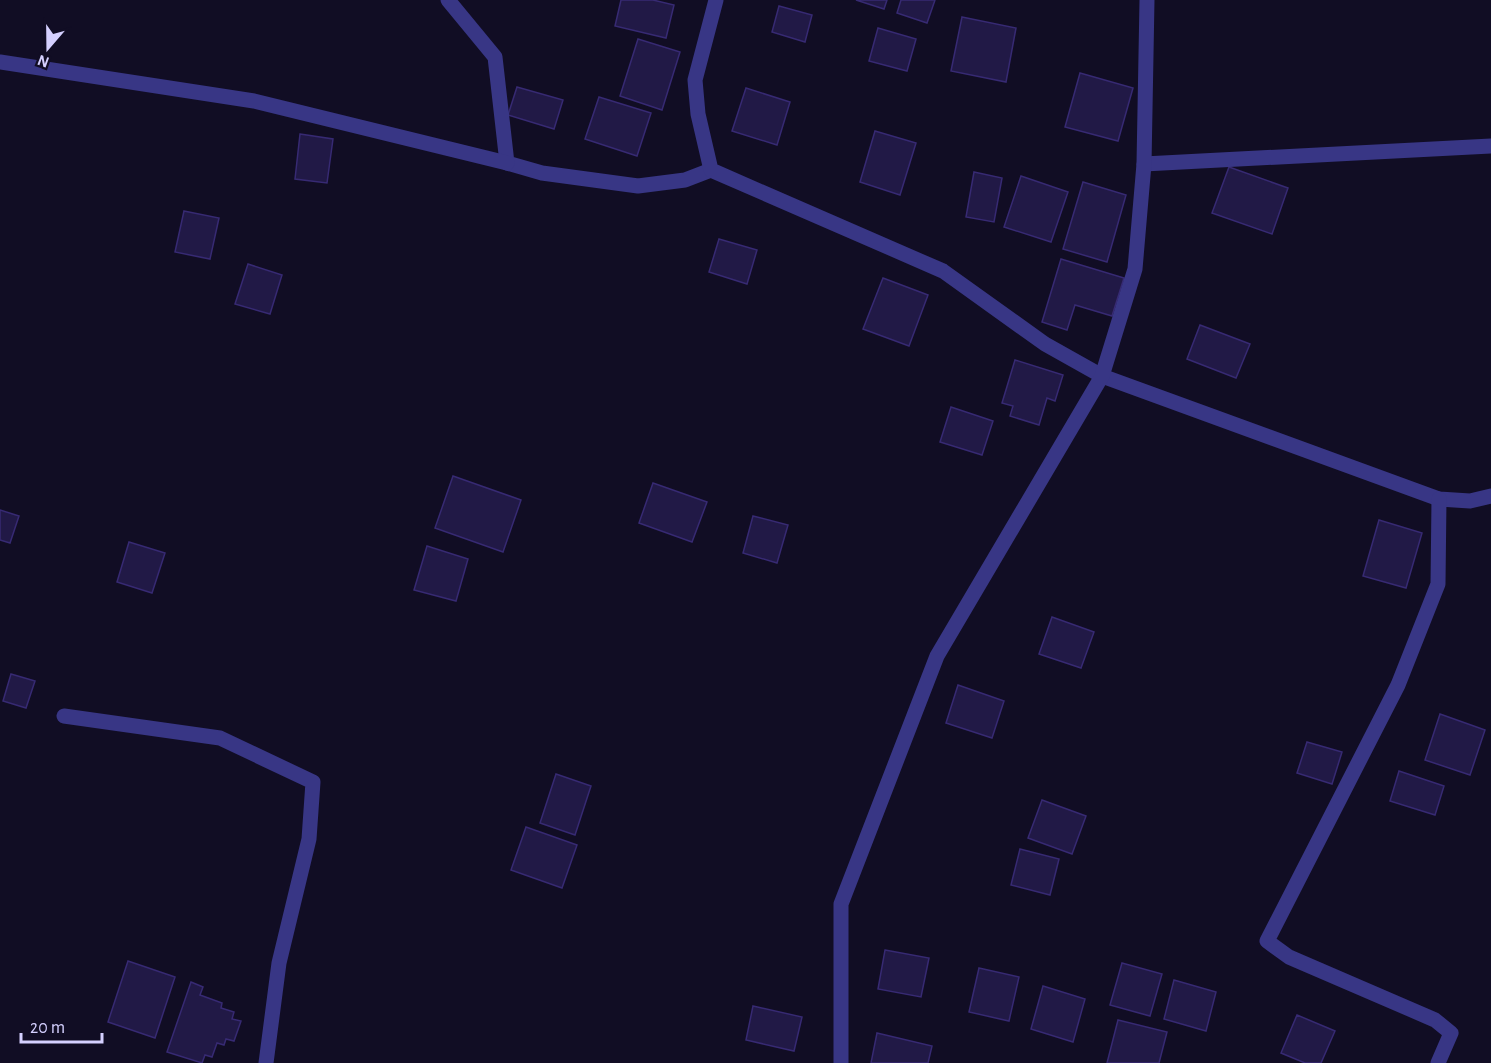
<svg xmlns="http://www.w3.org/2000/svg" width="1491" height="1063" font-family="'Alegreya Sans',sans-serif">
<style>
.building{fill:#211946;stroke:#372a73;stroke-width:1.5}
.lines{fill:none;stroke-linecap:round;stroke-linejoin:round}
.minor{stroke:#383685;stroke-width:15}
</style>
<rect width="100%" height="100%" fill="#110d24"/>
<g class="building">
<polygon points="621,0 653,0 674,5 666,38 615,26"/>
<polygon points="856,0 887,0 884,9"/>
<polygon points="901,0 935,0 927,23 897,13"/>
<polygon points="779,6 812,15 805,42 772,32"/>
<polygon points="962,17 1016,28 1006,82 951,71"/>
<polygon points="878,28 916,39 907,71 869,61"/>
<polygon points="638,39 680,52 662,110 620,96"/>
<polygon points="1080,73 1133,88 1118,141 1065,127"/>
<polygon points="517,87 563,100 554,129 508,115"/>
<polygon points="746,88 790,102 777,145 732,131"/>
<polygon points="599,97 651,113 637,156 585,139"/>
<polygon points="875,131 916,143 900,195 860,182"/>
<polygon points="300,134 333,139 327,183 295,179"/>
<polygon points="1229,167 1288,188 1272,234 1212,213"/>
<polygon points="974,172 1002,178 994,222 966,217"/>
<polygon points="1021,176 1068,192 1051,242 1004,227"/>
<polygon points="1083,182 1126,195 1107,262 1063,249"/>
<polygon points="184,211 219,218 210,259 175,252"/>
<polygon points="719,239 757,250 747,284 709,272"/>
<polygon points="1061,259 1124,278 1112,316 1075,305 1067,330 1042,322"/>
<polygon points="248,264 282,275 270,314 235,304"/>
<polygon points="883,278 928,295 909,346 863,329"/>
<polygon points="1200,325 1250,344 1236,378 1187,359"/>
<polygon points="1015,360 1063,375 1055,401 1047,398 1039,425 1010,416 1013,406 1002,403"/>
<polygon points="951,407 993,421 982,455 940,442"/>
<polygon points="453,476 521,500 503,552 435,528"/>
<polygon points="653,483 707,502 692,542 639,523"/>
<polygon points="0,510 19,516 10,543 0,540"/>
<polygon points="753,516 788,525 777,563 743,553"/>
<polygon points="1379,520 1422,533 1406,588 1363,576"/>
<polygon points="129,542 165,553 152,593 117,582"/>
<polygon points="427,546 468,559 456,601 414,590"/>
<polygon points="1052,617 1094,632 1081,668 1039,654"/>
<polygon points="11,674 35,681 26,708 3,701"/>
<polygon points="958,685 1004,701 992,738 946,723"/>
<polygon points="1440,714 1485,730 1470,775 1425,760"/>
<polygon points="1307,742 1342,752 1332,784 1297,773"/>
<polygon points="1399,771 1444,786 1435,815 1390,801"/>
<polygon points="556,774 591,786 575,835 540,823"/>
<polygon points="1042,800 1086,816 1072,854 1028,838"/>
<polygon points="526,827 577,845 562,888 511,870"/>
<polygon points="1020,849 1059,859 1050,895 1011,885"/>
<polygon points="885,950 929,958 921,997 878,989"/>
<polygon points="128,961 175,977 155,1038 108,1022"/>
<polygon points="1122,963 1162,974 1150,1016 1110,1005"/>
<polygon points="979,968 1019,977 1009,1021 969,1012"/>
<polygon points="1174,980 1216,992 1206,1031 1164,1019"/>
<polygon points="191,982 203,987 200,995 222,1003 221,1008 234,1012 232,1019 241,1021 234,1041 226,1039 224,1045 217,1043 212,1057 205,1055 202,1063 167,1052"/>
<polygon points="1043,986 1085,999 1073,1042 1031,1029"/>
<polygon points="753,1006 802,1017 794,1051 746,1040"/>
<polygon points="1297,1015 1335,1031 1321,1063 1305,1063 1281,1053"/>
<polygon points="1118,1020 1167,1032 1159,1063 1107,1063"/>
<polygon points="877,1033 932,1046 928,1063 871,1063"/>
</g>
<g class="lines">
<g class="minor">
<polyline points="448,0 495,57 507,163 542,173 638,186 685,180 711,170"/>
<polyline points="716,0 695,80 698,114 711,170 943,271 1045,344 1102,376 1439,499 1470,501 1491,496"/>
<polyline points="0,62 254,101 507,163"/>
<polyline points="1144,164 1491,146"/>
<polyline points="64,716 220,738 313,782 309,839 279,963 266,1063"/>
<polyline points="841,1063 841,904 937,656 1102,376 1135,269 1144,164 1147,0"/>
<polyline points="1438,1063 1451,1033 1435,1020 1289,957 1267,941 1398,685 1438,584 1439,499"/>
</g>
</g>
<g transform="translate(48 48) rotate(200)" stroke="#110d24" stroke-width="4.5" paint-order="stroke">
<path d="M0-4.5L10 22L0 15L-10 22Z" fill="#d5d0ff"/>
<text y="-9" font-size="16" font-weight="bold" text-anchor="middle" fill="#d5d0ff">N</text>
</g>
<path d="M21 1033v9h81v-9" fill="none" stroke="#d5d0ff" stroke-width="3"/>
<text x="30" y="1033" font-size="18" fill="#d5d0ff" stroke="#110d24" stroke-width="4.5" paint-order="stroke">20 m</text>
</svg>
